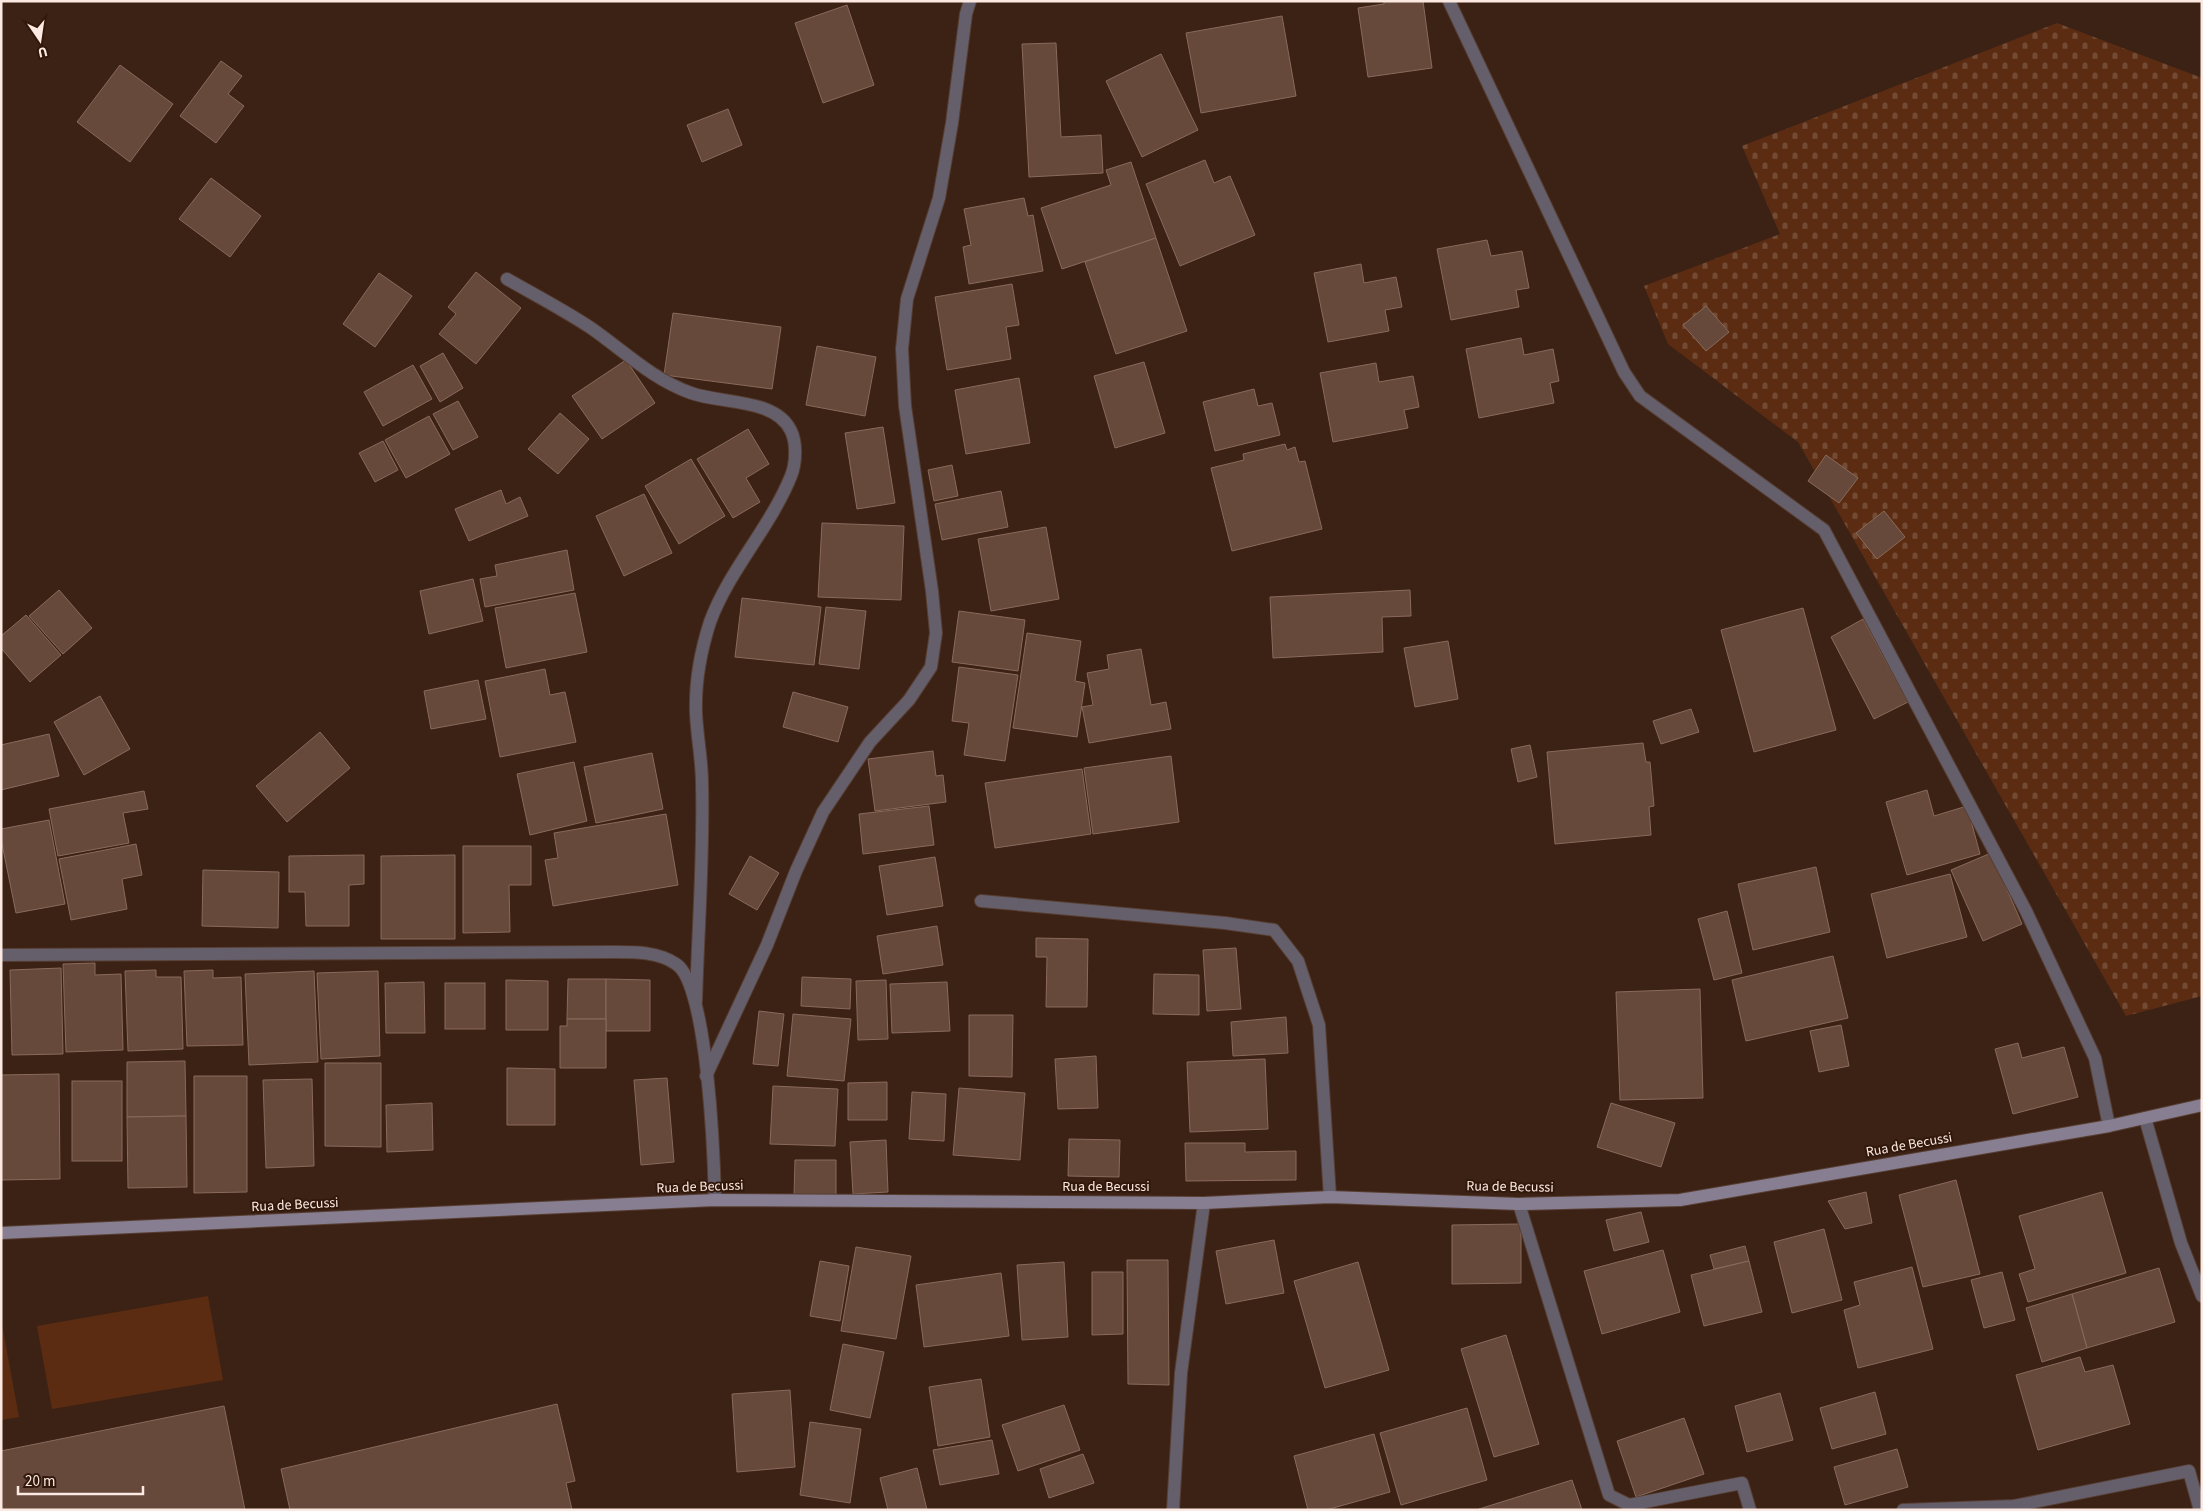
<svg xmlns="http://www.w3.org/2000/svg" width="2203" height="1511" font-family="'Source Sans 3',sans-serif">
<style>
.cemetery{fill:url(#cemetery-stones)}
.pitch{fill:#5b2c12}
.building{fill:#66493b;stroke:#896a5b}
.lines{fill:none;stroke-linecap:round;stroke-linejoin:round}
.street-casing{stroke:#573e32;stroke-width:14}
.secondary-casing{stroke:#573e32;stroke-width:14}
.street{stroke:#655f6c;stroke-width:12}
.secondary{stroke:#877e91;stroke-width:12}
.labels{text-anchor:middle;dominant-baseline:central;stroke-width:4;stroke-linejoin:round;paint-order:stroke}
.street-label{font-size:14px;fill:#fceae2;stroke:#31180b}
</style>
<defs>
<pattern id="cemetery-stones" width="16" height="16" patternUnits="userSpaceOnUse" patternTransform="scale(1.25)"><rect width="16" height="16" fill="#5b2c12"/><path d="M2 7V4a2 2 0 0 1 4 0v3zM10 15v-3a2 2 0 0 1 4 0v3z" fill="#734b34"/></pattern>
</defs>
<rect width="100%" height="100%" fill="#3c2215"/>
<polygon class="cemetery" points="2057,23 2202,78 2202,996 2126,1016 1798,442 1668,344 1644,286 1780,234 1742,146"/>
<g class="pitch">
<polygon points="208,1296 223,1380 52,1409 37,1326"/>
<polygon points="1,1319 19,1417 1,1420"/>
</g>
<g class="building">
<polygon points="1384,1 1423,1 1432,68 1368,77 1358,8 1384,4"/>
<polygon points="847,5 874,85 823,103 795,23"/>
<polygon points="1282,16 1296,96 1201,113 1186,33"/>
<polygon points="1056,43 1061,137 1101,135 1103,173 1029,177 1022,44"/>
<polygon points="1161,54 1198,130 1142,157 1106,81"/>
<polygon points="221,61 242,76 228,94 244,106 216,143 180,116"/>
<polygon points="120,65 173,104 130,162 77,122"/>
<polygon points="728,109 742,145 702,162 687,125"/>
<polygon points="1205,160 1214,183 1230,176 1255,235 1180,266 1146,184"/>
<polygon points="1131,162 1156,238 1062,269 1041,208 1111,185 1106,170"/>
<polygon points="211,178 261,216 230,257 179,219"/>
<polygon points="1024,198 1028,216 1033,215 1043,271 969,284 963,247 971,245 964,209"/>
<polygon points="1156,238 1187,331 1116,354 1085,262"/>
<polygon points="1487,240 1491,256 1522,251 1529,288 1516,290 1519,307 1451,320 1437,249"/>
<polygon points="1361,264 1364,283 1396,277 1402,307 1385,310 1389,331 1328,342 1314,273"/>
<polygon points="476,272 521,308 476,364 439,334 456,314 448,307"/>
<polygon points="379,273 412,296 375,347 343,324"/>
<polygon points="1012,284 1019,325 1006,327 1011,359 947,370 935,297"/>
<polygon points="1706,306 1729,332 1706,351 1683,325"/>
<polygon points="673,313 781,327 772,389 664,375"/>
<polygon points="1521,338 1524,355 1553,349 1559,381 1550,383 1554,403 1479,418 1466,349"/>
<polygon points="817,346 876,357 865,416 806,405"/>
<polygon points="443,353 463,388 440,402 420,366"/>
<polygon points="626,360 655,403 602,439 572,396"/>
<polygon points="1144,362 1165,433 1115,448 1094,376"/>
<polygon points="1376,363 1379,382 1413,376 1419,407 1404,410 1408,428 1333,442 1320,373"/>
<polygon points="413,365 432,399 383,426 364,392"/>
<polygon points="1019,378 1030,443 966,454 955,390"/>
<polygon points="1254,389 1258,406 1272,403 1280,435 1215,451 1203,402"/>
<polygon points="458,401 478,437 453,450 433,414"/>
<polygon points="560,413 589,439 558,474 528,449"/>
<polygon points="429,416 450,454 406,478 385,440"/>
<polygon points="883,427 895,503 857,509 845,433"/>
<polygon points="748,429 769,464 746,478 760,502 733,518 697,459"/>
<polygon points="383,441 398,470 375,482 359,453"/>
<polygon points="1285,444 1287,450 1295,447 1299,462 1305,461 1322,529 1232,551 1211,468 1244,460 1243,454"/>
<polygon points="1826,455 1858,478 1839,503 1808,481"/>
<polygon points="691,459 725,516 679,544 645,486"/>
<polygon points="952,465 958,496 934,501 928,470"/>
<polygon points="501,490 506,504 520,497 528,516 469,541 455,509"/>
<polygon points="1001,491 1008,527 942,540 935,504"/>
<polygon points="644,494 672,553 624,576 596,516"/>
<polygon points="1884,511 1905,537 1877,559 1856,533"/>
<polygon points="822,523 904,526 901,600 818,597"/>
<polygon points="1046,527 1059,599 991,611 978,539"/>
<polygon points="567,550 574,590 485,607 480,579 497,576 495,565"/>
<polygon points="473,579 483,621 429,634 420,591"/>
<polygon points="59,590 92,628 63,654 29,616"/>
<polygon points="1410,590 1411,616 1382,617 1383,652 1273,658 1270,597"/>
<polygon points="575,593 587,652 506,668 495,608"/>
<polygon points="742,598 821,607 814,665 735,657"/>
<polygon points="826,607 866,611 859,669 819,664"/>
<polygon points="1803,608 1836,730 1754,752 1721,630"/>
<polygon points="959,611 1025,620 1018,671 952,662"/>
<polygon points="26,615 61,655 30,682 1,648 1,636"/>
<polygon points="1863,619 1908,702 1874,719 1831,637"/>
<polygon points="1027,633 1081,641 1075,681 1085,683 1077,737 1013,728"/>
<polygon points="1448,641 1458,699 1415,707 1404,648"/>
<polygon points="1141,649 1151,705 1166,702 1171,729 1089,743 1082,707 1093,705 1087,673 1109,669 1107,655"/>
<polygon points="959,667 1018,675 1005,761 964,755 969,723 952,721"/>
<polygon points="545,669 550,695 565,692 576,742 500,757 485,681"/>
<polygon points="478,680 486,719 431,729 424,691"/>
<polygon points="793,692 848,707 838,742 783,727"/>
<polygon points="100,696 130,749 84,775 54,722"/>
<polygon points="1691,709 1699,732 1661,744 1653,721"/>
<polygon points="320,732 350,768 287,822 256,786"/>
<polygon points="49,734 59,776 1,790 1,745"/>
<polygon points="1643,743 1646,762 1650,762 1654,806 1649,807 1651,835 1555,844 1547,752"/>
<polygon points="1530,745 1537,777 1518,782 1511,749"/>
<polygon points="933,751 936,776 943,775 946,802 875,811 868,759"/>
<polygon points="652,753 663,809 596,823 584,767"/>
<polygon points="1171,756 1179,822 1093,834 1084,768"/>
<polygon points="574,762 587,821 530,835 517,774"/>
<polygon points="1082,769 1091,834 995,848 985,783"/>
<polygon points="1927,790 1934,816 1967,806 1980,854 1907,875 1886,802"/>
<polygon points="144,791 148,809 123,813 129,843 58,856 49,809"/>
<polygon points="929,806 934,845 863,854 859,814"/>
<polygon points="666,814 678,885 553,906 545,860 558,858 554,833"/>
<polygon points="49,820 65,904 16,913 1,839 1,829"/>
<polygon points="136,844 142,875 122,879 127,909 71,920 59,859"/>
<polygon points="463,846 531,846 531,885 509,885 510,932 463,933"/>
<polygon points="1991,853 2022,924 1983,941 1951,870"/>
<polygon points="364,855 364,884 349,885 349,926 306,926 305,892 289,892 289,856"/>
<polygon points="455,855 455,939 381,939 381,856"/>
<polygon points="750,856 779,873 757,910 729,894"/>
<polygon points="935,857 943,906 887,915 879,866"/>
<polygon points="1816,867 1830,932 1753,950 1738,884"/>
<polygon points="203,870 279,872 278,928 202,926"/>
<polygon points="1950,874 1967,937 1887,958 1871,894"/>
<polygon points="1727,911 1742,973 1714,980 1698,919"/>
<polygon points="937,926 943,965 883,974 877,936"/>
<polygon points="1036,938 1088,939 1087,1007 1046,1007 1047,957 1036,957"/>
<polygon points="1236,948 1241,1009 1207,1011 1203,950"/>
<polygon points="1833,956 1848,1018 1746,1041 1732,980"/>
<polygon points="95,963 95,975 121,974 123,1050 66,1052 63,964"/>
<polygon points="61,968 63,1054 12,1055 10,970"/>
<polygon points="156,970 156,977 181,977 183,1049 128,1051 125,971"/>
<polygon points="213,970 213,978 241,977 243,1045 187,1046 184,971"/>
<polygon points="314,971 318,1062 249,1065 245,974"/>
<polygon points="378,971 380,1056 321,1059 317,973"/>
<polygon points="1154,974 1199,975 1199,1015 1153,1014"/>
<polygon points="802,977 851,979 850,1009 801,1006"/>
<polygon points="568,979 606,979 606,1019 567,1019"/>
<polygon points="606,979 650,980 650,1031 606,1031"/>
<polygon points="506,980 548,981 548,1030 506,1030"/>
<polygon points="886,980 888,1039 858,1040 856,981"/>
<polygon points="424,982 425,1033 386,1033 385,983"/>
<polygon points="947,982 950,1031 892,1033 890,984"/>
<rect x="445" y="983" width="40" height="46"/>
<polygon points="1700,989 1703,1098 1620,1100 1616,992"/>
<polygon points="759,1011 784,1014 778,1066 753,1064"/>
<polygon points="793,1014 851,1019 844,1081 787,1076"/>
<polygon points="969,1015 1013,1015 1012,1077 969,1076"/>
<polygon points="1286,1017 1288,1053 1233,1056 1231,1022"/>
<polygon points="567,1019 606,1019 606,1068 560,1068 560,1026 567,1026"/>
<polygon points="1841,1025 1849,1066 1819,1072 1810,1031"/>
<polygon points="2018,1043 2022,1058 2064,1047 2078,1097 2013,1114 1995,1049"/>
<polygon points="1096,1056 1098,1108 1058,1109 1055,1059"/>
<polygon points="1265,1059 1268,1129 1190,1132 1187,1062"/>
<polygon points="185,1061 186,1116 127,1117 127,1062"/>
<polygon points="325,1063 381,1063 381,1147 325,1146"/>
<polygon points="507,1068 555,1069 555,1125 507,1125"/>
<polygon points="59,1074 60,1179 1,1180 1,1075"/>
<polygon points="194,1076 247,1076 247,1192 194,1193"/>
<polygon points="667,1078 674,1162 641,1165 634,1080"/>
<polygon points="312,1079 314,1166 266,1168 263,1080"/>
<rect x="72" y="1081" width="50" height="80"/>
<polygon points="887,1082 887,1120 848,1120 848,1083"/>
<polygon points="773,1086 838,1089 835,1146 770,1144"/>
<polygon points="959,1088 1025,1093 1020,1160 953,1155"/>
<polygon points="912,1092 946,1094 944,1141 909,1139"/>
<polygon points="432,1103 433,1150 387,1152 386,1105"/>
<polygon points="1611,1103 1675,1123 1661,1167 1597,1147"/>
<polygon points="186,1116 187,1187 128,1188 127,1117"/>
<polygon points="1069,1139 1120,1140 1119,1177 1068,1176"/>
<polygon points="886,1140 888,1192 853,1194 850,1142"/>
<polygon points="1185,1143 1245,1143 1245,1152 1296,1151 1296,1180 1186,1181"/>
<polygon points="795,1160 836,1160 836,1197 794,1196"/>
<polygon points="1956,1180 1980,1274 1923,1287 1899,1195"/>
<polygon points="1866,1192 1872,1223 1845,1229 1828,1201"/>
<polygon points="2102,1192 2126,1273 2028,1302 2019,1274 2035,1269 2019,1216"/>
<polygon points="1641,1212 1649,1242 1614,1251 1606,1220"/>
<polygon points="1521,1224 1521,1283 1452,1284 1452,1225"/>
<polygon points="1824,1229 1842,1300 1792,1313 1774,1242"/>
<polygon points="1274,1240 1284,1293 1226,1304 1216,1251"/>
<polygon points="1745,1246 1749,1261 1714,1269 1710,1255"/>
<polygon points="856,1247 911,1256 896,1339 841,1331"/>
<polygon points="1663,1250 1680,1312 1602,1334 1584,1271"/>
<polygon points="1127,1260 1168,1260 1169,1385 1128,1384"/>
<polygon points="820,1261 849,1266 840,1321 810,1316"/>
<polygon points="1749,1261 1762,1312 1704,1326 1691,1275"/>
<polygon points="1064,1262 1068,1337 1022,1340 1017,1265"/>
<polygon points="1358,1262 1389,1370 1325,1388 1294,1281"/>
<polygon points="1912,1267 1933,1349 1858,1368 1844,1310 1860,1305 1854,1282"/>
<polygon points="2159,1268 2175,1322 2087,1348 2072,1294"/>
<polygon points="1092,1272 1123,1272 1123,1334 1092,1335"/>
<polygon points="2002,1272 2015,1320 1984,1328 1971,1280"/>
<polygon points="1001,1273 1009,1336 924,1347 916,1285"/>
<polygon points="2072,1294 2087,1348 2042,1362 2026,1308"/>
<polygon points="1506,1335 1539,1444 1494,1457 1461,1349"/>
<polygon points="843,1344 884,1352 870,1418 830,1410"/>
<polygon points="2080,1357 2085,1372 2113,1365 2130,1424 2038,1450 2016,1375"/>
<polygon points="981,1379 990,1437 938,1446 929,1387"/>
<polygon points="790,1390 795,1467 737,1472 732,1394"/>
<polygon points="1875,1392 1886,1434 1832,1449 1820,1408"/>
<polygon points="1780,1393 1793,1440 1747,1452 1735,1406"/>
<polygon points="557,1404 575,1481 566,1483 572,1510 290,1510 281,1469"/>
<polygon points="1064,1405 1080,1450 1018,1471 1002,1425"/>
<polygon points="224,1406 245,1510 1,1510 1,1451"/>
<polygon points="1467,1408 1487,1480 1401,1505 1380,1433"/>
<polygon points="1684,1418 1704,1474 1636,1497 1617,1441"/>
<polygon points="810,1422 861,1429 850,1503 800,1495"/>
<polygon points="1374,1434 1390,1492 1326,1510 1308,1510 1294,1456"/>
<polygon points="992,1440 999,1474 940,1485 933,1450"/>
<polygon points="1897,1449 1908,1487 1845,1505 1834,1467"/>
<polygon points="1083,1454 1094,1483 1049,1498 1040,1469"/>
<polygon points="917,1468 927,1510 888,1510 880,1478"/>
<polygon points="1572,1480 1582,1510 1479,1509"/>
</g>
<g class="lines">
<g class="street-casing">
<g id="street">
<polyline points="1449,1 1624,372 1640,396 1824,530 2026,911 2095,1058 2109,1126"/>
<path d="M 507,279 C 535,295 564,310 591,328 C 624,351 652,379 691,393 C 721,404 776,398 791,431 C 797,443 796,464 791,476 C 770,528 729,570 710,622 C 701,650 695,684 696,713 C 697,737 702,760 702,783 C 704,855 698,928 696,1001"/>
<polyline points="981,901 1225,923 1274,930 1298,961 1319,1025 1330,1197"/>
<path d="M 1,955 L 610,952 C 632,952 657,951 676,964 C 708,983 714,1160 715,1200"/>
<polyline points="706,1076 767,945 796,871 823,812 870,742 909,700 931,667 936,633 932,591 905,406 902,349 907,299 939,198 952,123 966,14 970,1"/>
<polyline points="2145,1118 2181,1243 2202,1296"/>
<polyline points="1519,1204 1609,1495 1629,1505 1742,1483 1750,1510"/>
<polyline points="1173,1510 1181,1373 1204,1203"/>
<polyline points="1903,1510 2014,1506 2189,1471 2199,1507"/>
</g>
</g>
<g class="secondary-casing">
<polyline id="secondary" points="1,1233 715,1200 1204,1203 1330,1197 1519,1204 1680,1200 2109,1126 2202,1105"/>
</g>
<use href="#street" class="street"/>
<use href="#secondary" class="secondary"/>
</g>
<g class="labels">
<g class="street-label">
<text transform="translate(1909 1145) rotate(-10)">Rua de Becussi</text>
<text transform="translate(700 1187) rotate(-2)">Rua de Becussi</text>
<text x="1106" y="1187">Rua de Becussi</text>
<text transform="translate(1510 1187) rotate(1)">Rua de Becussi</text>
<text transform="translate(295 1205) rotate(-3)">Rua de Becussi</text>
</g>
</g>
<rect width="2203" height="1511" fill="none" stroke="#fceae2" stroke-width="5"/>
<g transform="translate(40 40) rotate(167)" stroke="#31180b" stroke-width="4" paint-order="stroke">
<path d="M0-4L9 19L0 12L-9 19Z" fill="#fceae2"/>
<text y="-8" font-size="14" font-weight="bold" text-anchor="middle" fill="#fceae2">U</text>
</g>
<path d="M18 1486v8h125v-8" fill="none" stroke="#fceae2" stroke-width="2.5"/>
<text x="25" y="1486" font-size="15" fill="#fceae2" stroke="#31180b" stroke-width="4" paint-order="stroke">20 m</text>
</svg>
